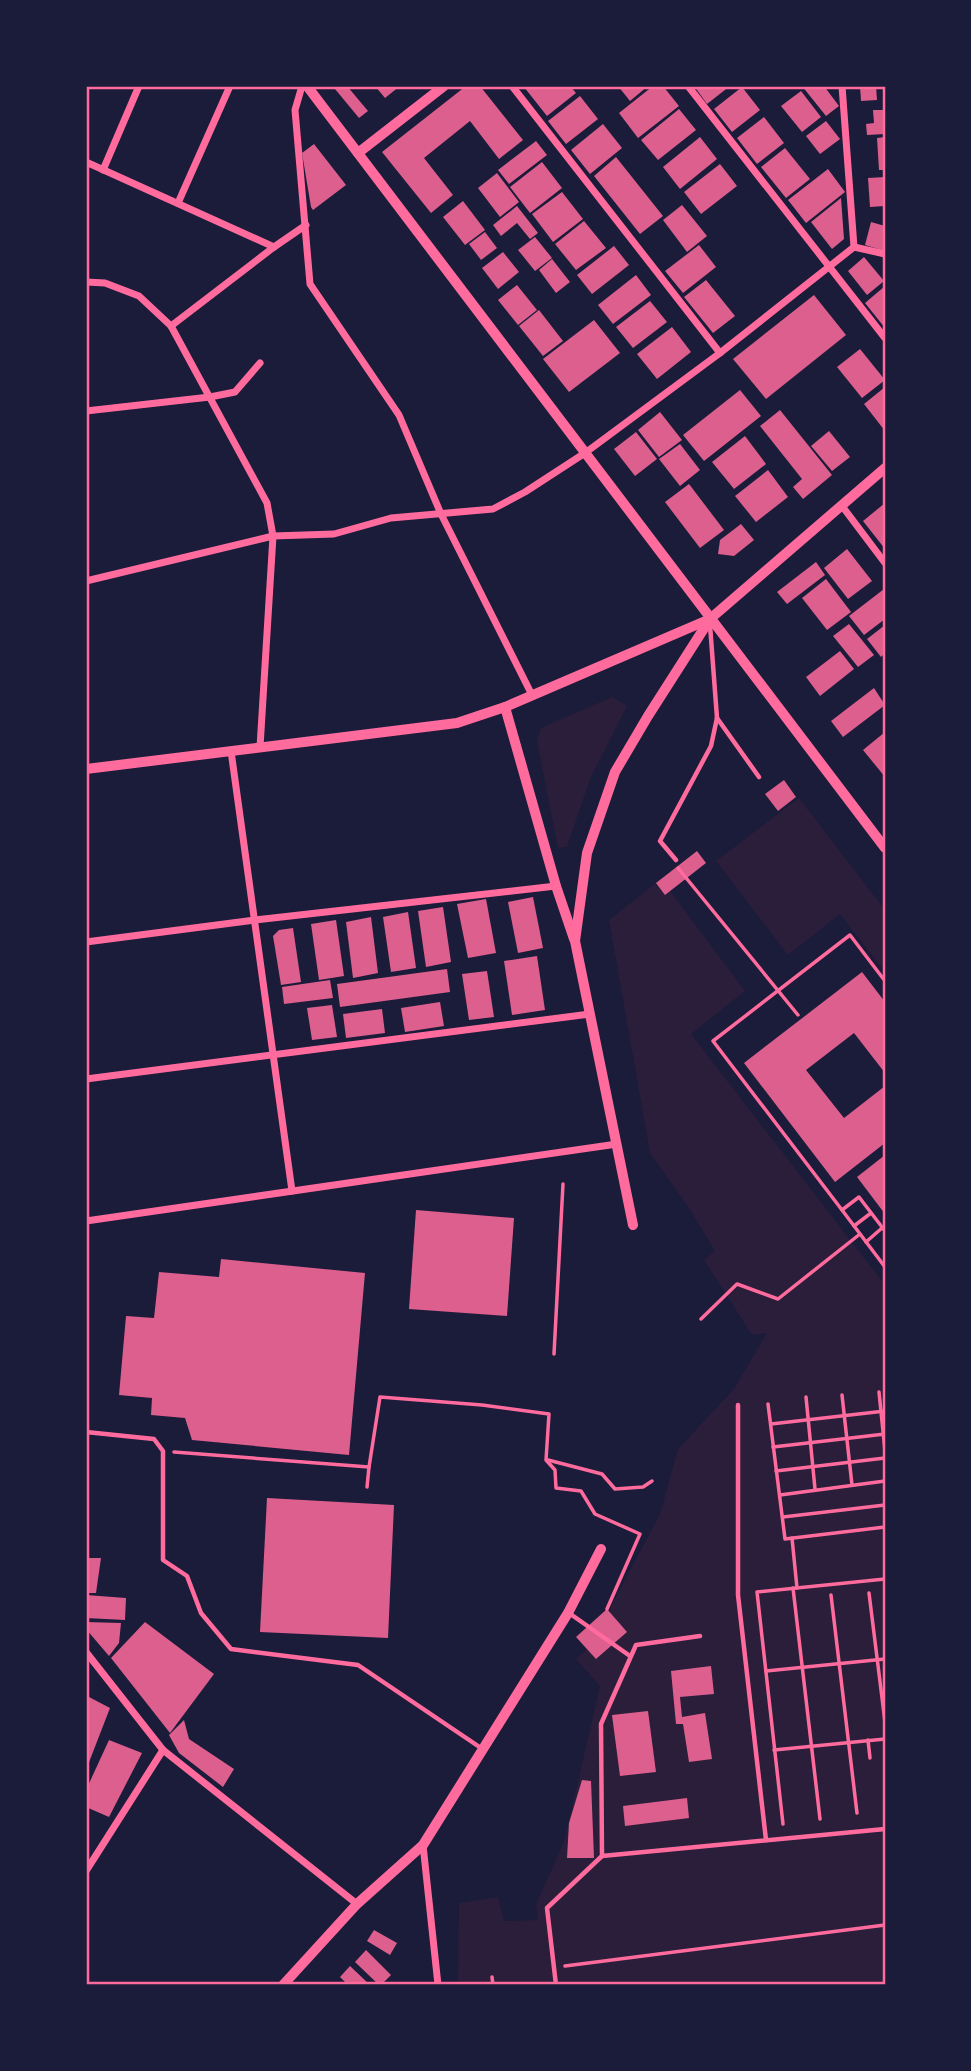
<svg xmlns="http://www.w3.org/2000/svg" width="971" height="2071" font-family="Lato,sans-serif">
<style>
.green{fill:#2a1e3b}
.building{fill:#dd5f8e}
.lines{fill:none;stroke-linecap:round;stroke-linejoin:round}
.path{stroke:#ff6b9d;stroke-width:3.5}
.service{stroke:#ff6b9d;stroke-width:4.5}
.minor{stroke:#ff6b9d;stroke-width:7}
.tertiary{stroke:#ff6b9d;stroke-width:10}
.secondary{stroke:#ff6b9d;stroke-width:10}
.neatline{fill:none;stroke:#ff6b9d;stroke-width:2.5}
</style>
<rect width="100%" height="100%" fill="#1b1b3a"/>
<g class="green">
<polygon points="612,697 627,706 590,779 567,847 558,848 537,741 541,728"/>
<polygon points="799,798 885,910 885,972 840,914 788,955 716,861"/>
<polygon points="661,879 745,991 691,1034 885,1285 885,1985 458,1985 459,1903 498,1897 504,1921 538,1920 536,1904 564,1842 600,1686 576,1659 587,1649 611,1615 610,1608 660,1514 678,1449 734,1389 767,1333 752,1335 704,1260 715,1251 689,1208 650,1153 609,920"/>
</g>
<g class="building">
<polygon points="339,86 347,86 368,111 359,118 335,89"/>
<polygon points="375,86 400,86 385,98"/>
<polygon points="466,86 480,86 523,140 499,159 470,121 424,158 453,195 431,213 382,152"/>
<polygon points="526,86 570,86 576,93 547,116 524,87"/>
<polygon points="618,86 648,86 630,101"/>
<polygon points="653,86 663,86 679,106 638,138 619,113"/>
<polygon points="694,86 730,86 707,104"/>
<polygon points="802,86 824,86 839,106 826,116"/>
<polygon points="860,86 876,86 877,100 861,101"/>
<polygon points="742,87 760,110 732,132 714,109"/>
<polygon points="801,91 821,117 802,132 781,106"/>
<polygon points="580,96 598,119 566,144 548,121"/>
<polygon points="679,109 696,130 658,160 641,140"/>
<polygon points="873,110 885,110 885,134 867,135 866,124 874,123"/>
<polygon points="764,117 784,143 757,164 737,138"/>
<polygon points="826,121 840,139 820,154 806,136"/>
<polygon points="603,124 622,148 590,174 571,150"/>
<polygon points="700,137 717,159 680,189 663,167"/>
<polygon points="885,137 885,170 879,170 877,138"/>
<polygon points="536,141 547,155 509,184 498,170"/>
<polygon points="314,144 346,185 313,210 311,207 302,153"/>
<polygon points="785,148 810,179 786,198 761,167"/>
<polygon points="616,157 663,216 640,234 594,176"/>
<polygon points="542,162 562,188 530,213 510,187"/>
<polygon points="720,164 737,186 701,214 684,192"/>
<polygon points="828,169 845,192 806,223 788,200"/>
<polygon points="497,173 519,202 500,217 478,188"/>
<polygon points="885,177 885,206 870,207 868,178"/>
<polygon points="562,192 583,219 553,242 532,214"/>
<polygon points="841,198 844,239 832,249 811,222"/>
<polygon points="463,201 485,230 465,245 443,217"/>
<polygon points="682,205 707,236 687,252 663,220"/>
<polygon points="517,206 538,233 530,239 517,223 501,236 493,225"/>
<polygon points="584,221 606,248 576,270 555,244"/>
<polygon points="871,222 885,226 885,251 865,245"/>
<polygon points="485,232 497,248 481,260 469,244"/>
<polygon points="535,237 552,258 535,271 518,250"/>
<polygon points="699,245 716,267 683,293 665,271"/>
<polygon points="614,246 629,265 592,294 577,275"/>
<polygon points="503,252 519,272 498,289 482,268"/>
<polygon points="864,257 884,281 867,295 848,271"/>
<polygon points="552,259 570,282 556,293 539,270"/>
<polygon points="636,275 651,295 613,324 598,305"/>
<polygon points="706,280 735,316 713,333 684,297"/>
<polygon points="517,285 537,310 518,325 498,300"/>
<polygon points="885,286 885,328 865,303"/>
<polygon points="814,295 846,335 766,399 733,359"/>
<polygon points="650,301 667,322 633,348 616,327"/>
<polygon points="539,310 563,341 543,356 519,326"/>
<polygon points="594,320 620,353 569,392 543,359"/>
<polygon points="672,327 691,352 657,379 637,354"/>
<polygon points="860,349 885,380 862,398 837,367"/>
<polygon points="885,387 885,431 864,404"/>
<polygon points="740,390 761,416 704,461 683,435"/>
<polygon points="780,410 832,475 803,499 793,487 802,479 760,426"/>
<polygon points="660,412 682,440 659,457 638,430"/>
<polygon points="829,431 850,457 832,471 811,446"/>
<polygon points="636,432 657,459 635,476 614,449"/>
<polygon points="745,436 766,464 734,489 712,462"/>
<polygon points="680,444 700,470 680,486 659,459"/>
<polygon points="768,470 788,497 756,522 735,496"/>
<polygon points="689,484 724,530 700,548 665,502"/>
<polygon points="885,503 885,549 863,521"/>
<polygon points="741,524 754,540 734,556 718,554 720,540"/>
<polygon points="847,549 872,581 848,599 824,568"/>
<polygon points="816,562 825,575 787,604 777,592"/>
<polygon points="826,579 851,612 827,630 802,598"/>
<polygon points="884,589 885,619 864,635 849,616"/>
<polygon points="849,624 874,655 858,667 833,636"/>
<polygon points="885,625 885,653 881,657 867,639"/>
<polygon points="840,651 854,669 820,696 806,677"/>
<polygon points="874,688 885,705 843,737 831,721"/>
<polygon points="885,732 885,777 863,750"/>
<polygon points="784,780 796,797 778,811 765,794"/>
<polygon points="697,851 706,863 665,895 656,883"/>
<polygon points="533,897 543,948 518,953 508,902"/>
<polygon points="486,899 496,953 468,958 457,904"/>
<polygon points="443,907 451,962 426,967 418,911"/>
<polygon points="408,912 416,968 391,972 383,917"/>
<polygon points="371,917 378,973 353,978 346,922"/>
<polygon points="336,920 344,976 319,980 311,924"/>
<polygon points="293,928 301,982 281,985 273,936 279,930"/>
<polygon points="537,956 545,1010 512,1015 504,961"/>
<polygon points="447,969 450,992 340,1007 337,984"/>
<polygon points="487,971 494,1017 469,1020 462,974"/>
<polygon points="862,972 885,1002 885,1073 854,1033 806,1070 844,1118 885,1086 885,1143 835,1182 744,1063"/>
<polygon points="330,980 333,998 284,1004 282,987"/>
<polygon points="440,1002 444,1026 405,1032 401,1008"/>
<polygon points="332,1005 337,1037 312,1040 307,1008"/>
<polygon points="382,1009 385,1033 346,1038 343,1014"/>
<polygon points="885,1155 885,1214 857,1177"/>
<polygon points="416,1210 514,1218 507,1316 409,1309"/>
<polygon points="221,1259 365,1273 349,1455 192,1440 185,1418 151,1415 152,1398 119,1395 126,1316 154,1318 159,1272 219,1277"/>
<polygon points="267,1498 394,1505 388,1638 260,1632"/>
<polygon points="86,1558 101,1558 96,1593 86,1593"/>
<polygon points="86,1595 126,1598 125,1620 86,1618"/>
<polygon points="607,1609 627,1632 596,1659 576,1637"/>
<polygon points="86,1622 121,1623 119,1643 109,1656 86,1629"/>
<polygon points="145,1622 214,1674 170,1733 111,1658"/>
<polygon points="711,1666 714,1694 680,1697 682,1717 705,1713 712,1759 689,1762 683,1724 676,1724 671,1671"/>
<polygon points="89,1697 110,1708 86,1770 86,1705"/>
<polygon points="648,1711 656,1772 620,1776 612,1715"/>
<polygon points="184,1720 189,1739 234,1769 223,1787 179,1753 169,1735"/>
<polygon points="109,1740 142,1753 109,1817 86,1807 86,1790"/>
<polygon points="582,1780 591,1781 594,1858 567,1858 569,1823"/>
<polygon points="687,1798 689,1818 625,1826 623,1806"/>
<polygon points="374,1930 397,1943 390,1955 367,1941"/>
<polygon points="366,1950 391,1975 381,1985 379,1985 355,1962"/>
<polygon points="350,1966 370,1985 348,1985 340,1977"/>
</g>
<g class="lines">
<g class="path">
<polyline points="678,868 798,1015"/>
<polyline points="885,981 850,935 713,1041 842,1210 859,1197 885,1231"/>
<polyline points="842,1210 885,1267"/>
<polyline points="854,1226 871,1213"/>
<polyline points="866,1242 882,1228"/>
<polyline points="701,1319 737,1284 778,1299 860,1234"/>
<polyline points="554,1354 563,1184"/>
<polyline points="879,1392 885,1451"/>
<polyline points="842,1395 852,1485"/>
<polyline points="806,1397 815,1489"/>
<polyline points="768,1404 785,1539 885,1527"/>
<polyline points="771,1424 885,1411"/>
<polyline points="773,1447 885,1434"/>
<polyline points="174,1452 369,1467 380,1397 482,1405 549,1414 546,1460 555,1470 556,1488 581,1491 595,1514 640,1534 607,1609"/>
<polyline points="548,1460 602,1474 615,1489 643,1487 652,1481"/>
<polyline points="776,1471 885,1458"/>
<polyline points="367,1487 369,1467"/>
<polyline points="780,1495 885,1481"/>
<polyline points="783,1517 885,1505"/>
<polyline points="792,1538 797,1588"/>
<polyline points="793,1588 820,1819"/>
<polyline points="869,1593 885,1722"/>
<polyline points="831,1595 857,1813"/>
<polyline points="766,1671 885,1659"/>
<polyline points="868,1740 870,1758"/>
<polyline points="774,1750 885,1739"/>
<polyline points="783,1824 757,1592 885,1579"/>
<polyline points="565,1966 885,1925"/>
<polyline points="492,1977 493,1985"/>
</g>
<g class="service">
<polyline points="717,718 759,777"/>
<polyline points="676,860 660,841 711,746 717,718 710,625"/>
<polyline points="738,1405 738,1595 766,1840"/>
<polyline points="86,1432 154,1439 163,1451 163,1560 187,1576 201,1613 231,1649 358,1665 481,1748"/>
<polyline points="569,1613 630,1656"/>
<polyline points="700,1636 636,1645 601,1724 602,1856 885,1829"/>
<polyline points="556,1985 547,1908 602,1856"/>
</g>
<g class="minor">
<polyline points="302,86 295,110 310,284 399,415 441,514 532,695"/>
<polyline points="512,86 720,353"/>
<polyline points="688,86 885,338"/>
<polyline points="86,162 274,247"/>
<polyline points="103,170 139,86"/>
<polyline points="178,203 230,86"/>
<polyline points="854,247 885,254"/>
<polyline points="86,282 105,283 139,296 171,326 267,503 273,536 260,747"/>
<polyline points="171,326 274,247 306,225"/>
<polyline points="86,411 210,397 235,392 260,363"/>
<polyline points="842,506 885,563"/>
<polyline points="86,581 273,536 334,534 391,518 493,509 525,492 585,453 720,353 854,247 842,86"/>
<polyline points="231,751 292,1191"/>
<polyline points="86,942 255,920 556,886"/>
<polyline points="86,1079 590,1014"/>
<polyline points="86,1221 617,1144"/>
<polyline points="86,1652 163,1750 357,1904"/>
<polyline points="423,1845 438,1985"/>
<polyline points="86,1871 163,1750"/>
</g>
<polyline class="tertiary" points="358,153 444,86"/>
<g class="secondary">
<polyline points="307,86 885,848"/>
<polyline points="505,707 556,886 574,939"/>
<polyline points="86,769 457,723 505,707 710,619"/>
<polyline points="633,1225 575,941 587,853 615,772 648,716 710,619 885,468"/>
<polyline points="283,1985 357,1904 423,1845 568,1613 601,1549"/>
</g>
</g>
<rect width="971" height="2071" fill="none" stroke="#1b1b3a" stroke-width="175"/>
<rect x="88" y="88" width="796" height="1895" class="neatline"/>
</svg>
